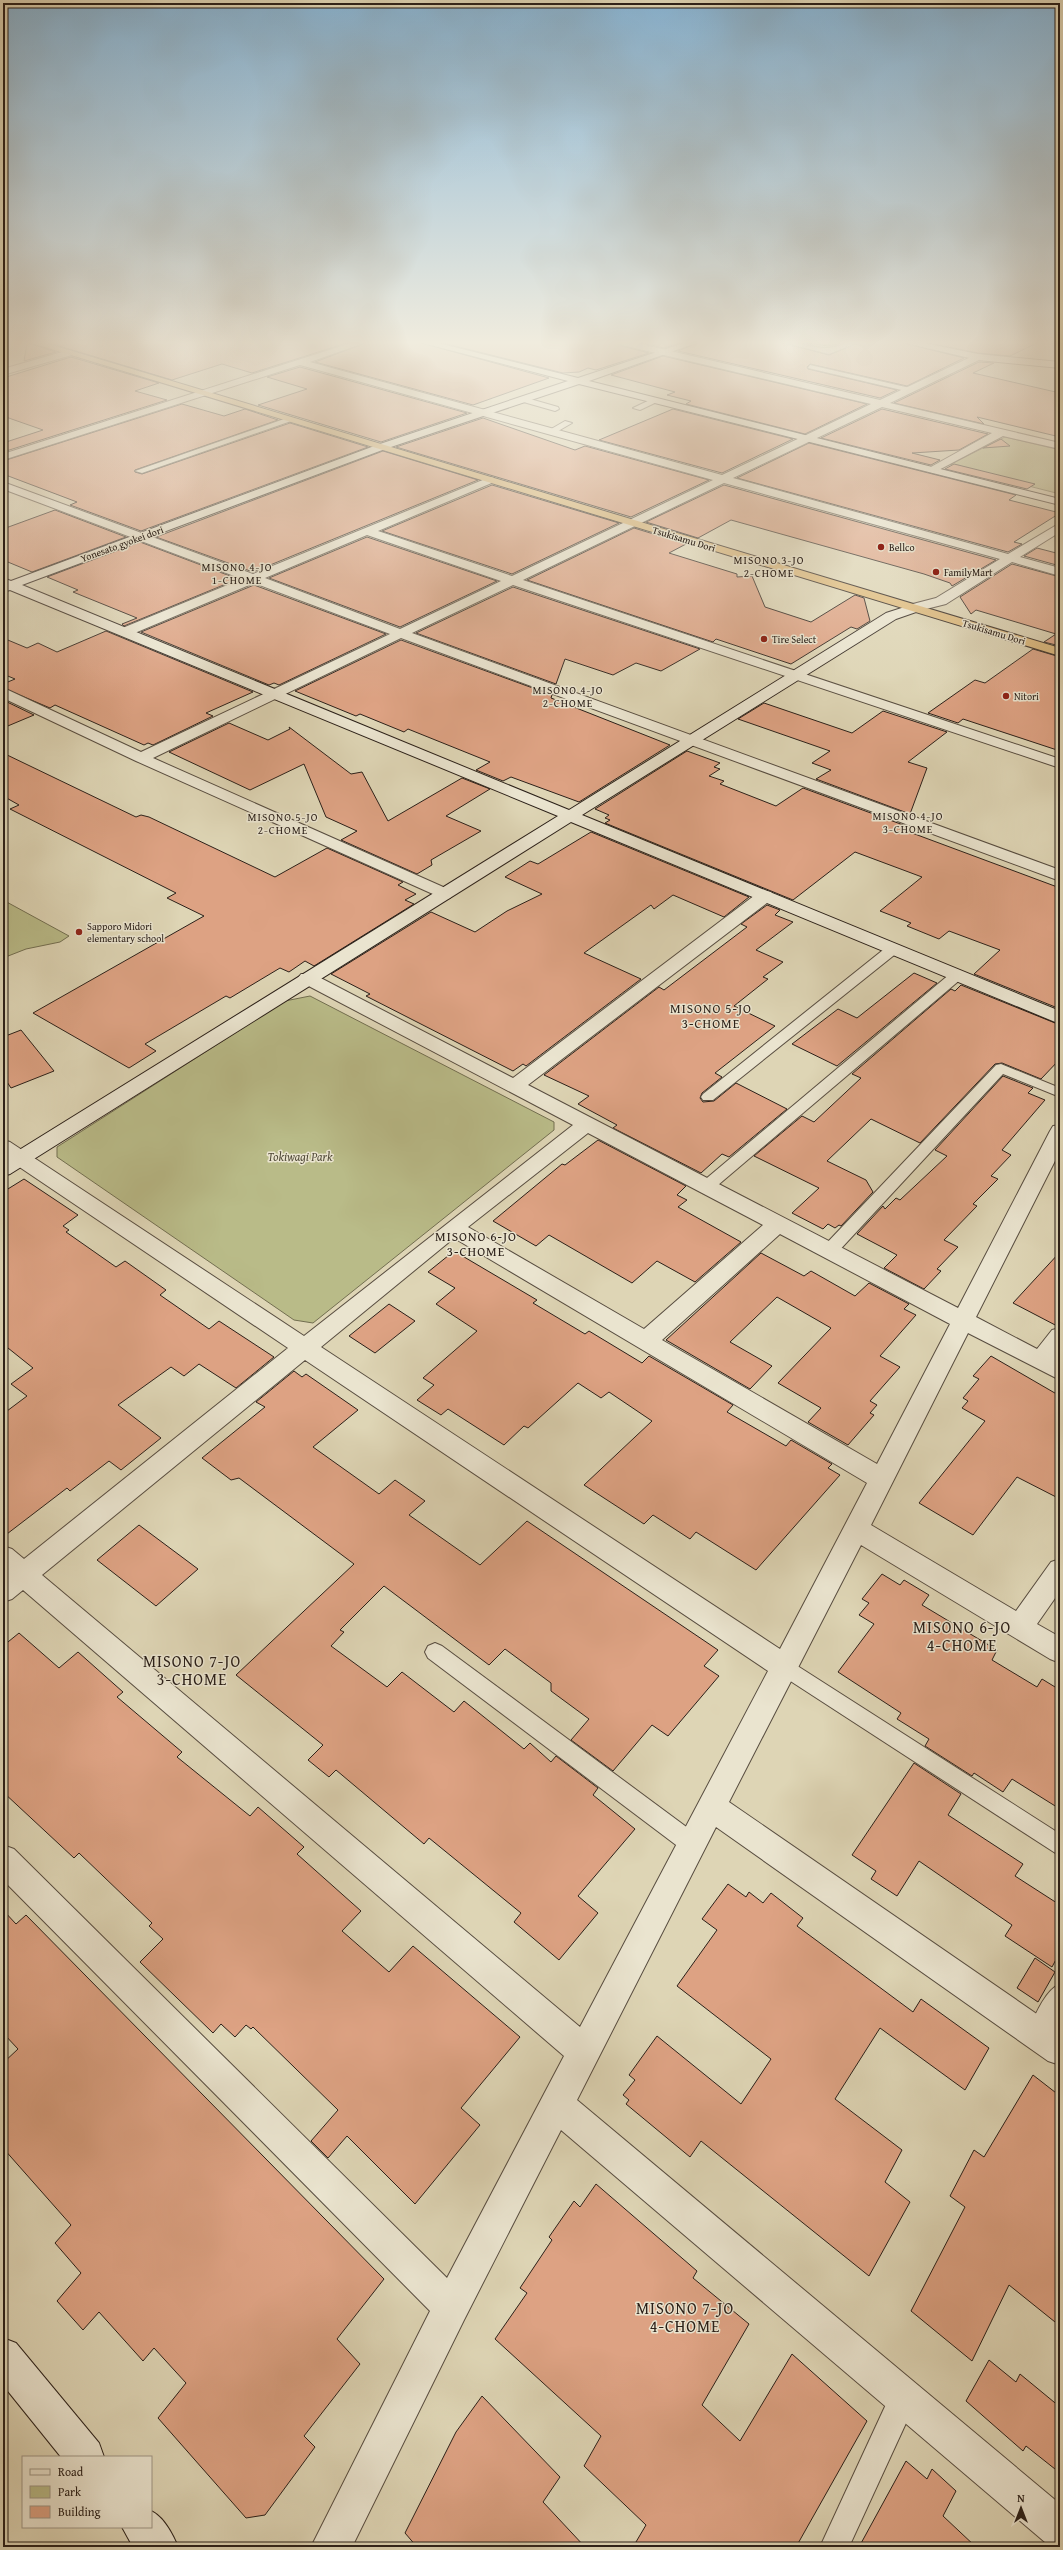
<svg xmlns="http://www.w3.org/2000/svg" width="1063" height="2550" font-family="'Gentium Book Plus',serif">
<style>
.green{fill:#b9bb88;stroke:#726e50}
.building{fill:#dda283;stroke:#2b2019}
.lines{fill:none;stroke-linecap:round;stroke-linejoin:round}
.lane-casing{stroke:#584d40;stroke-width:2}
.street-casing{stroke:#584d40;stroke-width:2}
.secondary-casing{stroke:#2b2019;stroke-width:2}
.highway-casing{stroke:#2b2019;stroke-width:2}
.lane{fill:#eae4cf;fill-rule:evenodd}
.street{fill:#eae4cf;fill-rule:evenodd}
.secondary{fill:#eae4cf;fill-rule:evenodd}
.highway{fill:#dfba7a;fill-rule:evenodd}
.poi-dot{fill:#8f2418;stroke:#eae4cf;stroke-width:1.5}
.labels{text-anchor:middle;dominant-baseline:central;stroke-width:3;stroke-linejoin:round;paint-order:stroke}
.far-street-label{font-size:10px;fill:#2b2019;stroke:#eae4cf}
.far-poi-label{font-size:10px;fill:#2b2019;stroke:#eae4cf;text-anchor:start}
.far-neighbourhood-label{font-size:11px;letter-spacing:1px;fill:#2b2019;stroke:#eae4cf}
.park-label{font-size:12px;font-style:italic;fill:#4e4735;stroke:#eae4cf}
.neighbourhood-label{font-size:13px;letter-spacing:1px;fill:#2b2019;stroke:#eae4cf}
.near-neighbourhood-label{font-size:16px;letter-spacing:1px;fill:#2b2019;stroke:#eae4cf}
</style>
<rect width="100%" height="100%" fill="#ded5b5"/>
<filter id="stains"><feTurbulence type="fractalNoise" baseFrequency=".005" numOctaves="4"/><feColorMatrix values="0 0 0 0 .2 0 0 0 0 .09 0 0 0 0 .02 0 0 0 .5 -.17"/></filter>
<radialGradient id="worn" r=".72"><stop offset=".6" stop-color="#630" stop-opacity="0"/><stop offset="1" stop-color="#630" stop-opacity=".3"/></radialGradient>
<g class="green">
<polygon points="1005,437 1060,450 1060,494 954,467 951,464"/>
<polygon points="3,900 69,936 60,942 26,949 3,958"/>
<polygon points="310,996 554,1122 554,1130 313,1323 294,1320 57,1157 57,1147 285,1001"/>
</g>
<g class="building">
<polygon points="46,342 350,342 252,373 222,364 172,380"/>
<polygon points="368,342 418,342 549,378 473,405 315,362"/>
<polygon points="439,342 617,342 622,346 649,353 596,370 588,368 579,372 563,373"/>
<polygon points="637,342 683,342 664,348"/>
<polygon points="700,342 780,342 829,355 860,342 900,342 964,358 907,386 810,364 807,367 808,369 897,390 880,398 678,351"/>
<polygon points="799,342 847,342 828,346"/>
<polygon points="924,342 1039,342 1010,356 978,353"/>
<polygon points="27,343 28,343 56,352 24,361"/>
<polygon points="663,356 867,404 805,434 686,404 691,401 667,395 675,392 611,375"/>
<polygon points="71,357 159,383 135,391 167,400 3,452 3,443 43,430 3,416 3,378"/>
<polygon points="979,362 994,363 973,373 1060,393 1060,437 977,417 984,424 894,403"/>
<polygon points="300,367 467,413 381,442 258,405 307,389 267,377"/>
<polygon points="182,404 224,416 245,409 278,420 135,470 135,472 142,474 290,423 368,447 141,531 70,505 77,502 3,474 3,461"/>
<polygon points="673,409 793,439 722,473 599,440"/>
<polygon points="882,409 988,434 959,450 912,453 940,460 931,465 821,438"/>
<polygon points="483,418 575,450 585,446 709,480 631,517 396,447"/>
<polygon points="1001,439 1010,446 983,448"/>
<polygon points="809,443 1016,495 1009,500 1060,513 1014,542 1022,544 1008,552 737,478"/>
<polygon points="383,451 478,480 253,572 156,537"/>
<polygon points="954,464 1035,484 1027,489 945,469"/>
<polygon points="492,485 619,523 512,574 382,531"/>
<polygon points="724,485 996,560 952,586 950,583 924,574 731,520 698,538 646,522"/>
<polygon points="55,510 126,537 32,572 3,560 3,529"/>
<polygon points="634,528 686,544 669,553 737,574 737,577 752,576 765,607 811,622 855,595 864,598 870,621 857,629 851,627 791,664 716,639 713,642 527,580"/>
<polygon points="367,537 497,581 400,627 269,578"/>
<polygon points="140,542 238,579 124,626 122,624 137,618 73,592 78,590 47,577"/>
<polygon points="1037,548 1060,554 1060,566 1024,556"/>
<polygon points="1012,564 1060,577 1060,646 1044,642 1056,634 976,610 971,614 960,597"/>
<polygon points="254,585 386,634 279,685 274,683 269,685 141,632"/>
<polygon points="513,587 700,649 661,671 636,663 613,675 565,659 556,684 416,633"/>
<polygon points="106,631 253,692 206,713 213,716 153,745 148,743 144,745 55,705 50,708 3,688 3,684 15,679 3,674 3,638 27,648 38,643 57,652"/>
<polygon points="401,640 552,695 551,698 670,745 579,802 511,777 503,781 476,770 490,762 408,729 404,732 360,714 356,716 295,691"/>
<polygon points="1033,649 1060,657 1060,751 963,719 958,723 928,713 975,680 985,683"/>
<polygon points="3,700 34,715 3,728"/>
<polygon points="764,703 852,733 883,711 947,732 908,762 927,768 910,814 816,779 831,770 812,763 830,751 738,719"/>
<polygon points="229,723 268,740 290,729 289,727 351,774 362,772 388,821 462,778 490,789 446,816 481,831 431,860 432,865 417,874 341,840 357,831 326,817 304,764 250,790 169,752"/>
<polygon points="687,751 720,763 714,767 720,769 709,776 724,781 720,784 776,806 803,788 906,826 904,830 1060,888 1060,1009 974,974 1000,950 949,931 939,939 907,926 911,923 880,911 922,877 855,852 793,900 605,823 610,820 605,818 609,815 595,809"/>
<polygon points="3,753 136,817 141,815 149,817 275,877 327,848 403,882 398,885 416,894 405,900 414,904 314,966 305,961 289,972 280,968 230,998 226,996 145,1044 156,1051 129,1068 33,1013 204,916 167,898 176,893 10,809 19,805 3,796"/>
<polygon points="591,832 749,897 724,917 673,895 654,909 651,905 584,953 641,979 526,1066 523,1064 513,1071 366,996 370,994 331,974 431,912 475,932 507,911 542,894 505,877 530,861 538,864"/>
<polygon points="767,905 780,910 775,915 793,922 756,950 783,962 763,977 768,979 734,1006 775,1026 715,1073 722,1077 702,1093 700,1098 703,1102 714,1101 736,1083 787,1109 729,1157 722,1154 701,1173 613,1128 617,1125 578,1104 589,1096 544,1075 659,987 664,990 747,927 741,924"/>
<polygon points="914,973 937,983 837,1066 792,1044 838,1009 857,1018"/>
<polygon points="961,985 1060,1025 1060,1059 1041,1079 1002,1063 995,1064 920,1143 871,1119 827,1161 866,1180 873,1192 841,1226 839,1225 835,1228 828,1224 823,1229 792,1213 819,1188 754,1156 802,1116 814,1122 861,1078 852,1074 951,989 955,991"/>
<polygon points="21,1030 54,1071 11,1088 3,1076 3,1037"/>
<polygon points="1003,1076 1033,1088 1028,1093 1045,1100 1002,1150 1011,1155 991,1176 998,1179 973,1204 977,1206 944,1240 958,1247 937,1269 941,1271 924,1289 884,1268 897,1255 857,1234 883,1206 885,1209 896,1198 900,1200 947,1156 935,1150"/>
<polygon points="598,1140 686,1186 677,1195 687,1200 678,1207 741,1242 695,1282 657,1261 632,1283 549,1235 536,1246 493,1221 562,1164 565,1165"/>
<polygon points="24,1179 78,1215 63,1226 69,1230 66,1232 116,1267 125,1261 166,1290 160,1295 209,1329 219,1321 274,1357 236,1388 199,1364 184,1376 171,1367 118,1405 161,1438 121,1470 109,1461 70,1491 67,1488 3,1537 3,1414 27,1396 11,1384 33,1368 3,1344 3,1192"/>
<polygon points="454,1251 537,1300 533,1303 585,1334 589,1331 642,1363 649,1356 733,1405 727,1412 786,1446 791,1440 832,1464 828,1468 840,1475 756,1570 696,1532 690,1539 653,1515 644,1524 584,1485 652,1421 609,1392 601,1398 578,1383 528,1428 524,1426 504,1445 448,1409 441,1415 417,1400 434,1385 423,1378 477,1331 436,1304 455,1288 428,1272"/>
<polygon points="1060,1252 1060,1327 1059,1327 1013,1303"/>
<polygon points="761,1253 804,1276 811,1271 855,1296 869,1283 909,1304 904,1309 916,1315 880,1356 900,1367 870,1401 877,1405 870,1413 874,1415 848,1445 808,1422 821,1408 778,1383 831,1328 777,1297 730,1342 772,1366 750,1389 666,1340"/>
<polygon points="389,1304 415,1321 375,1353 349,1336"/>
<polygon points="991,1356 1060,1396 1060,1499 1017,1477 973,1535 919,1503 985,1421 962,1408 968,1401 963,1398 979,1379 973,1376"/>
<polygon points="294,1371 302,1377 306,1374 358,1410 313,1447 379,1494 395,1480 425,1501 409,1515 480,1565 527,1521 718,1650 704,1666 719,1676 668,1736 652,1725 613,1771 571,1740 589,1719 551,1691 551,1683 505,1649 489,1665 384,1586 340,1630 344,1632 331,1646 387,1687 402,1672 454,1712 464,1701 524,1749 530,1743 551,1762 556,1756 598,1788 593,1795 635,1829 578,1896 598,1913 559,1960 514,1922 521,1913 429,1838 424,1844 336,1770 329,1777 308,1760 323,1745 236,1675 354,1564 239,1478 231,1480 202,1458 265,1407 256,1402"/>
<polygon points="139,1525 198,1569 156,1606 97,1560"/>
<polygon points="882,1574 900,1585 904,1580 929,1595 922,1605 997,1650 992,1660 1037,1687 1042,1679 1060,1690 1060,1809 1012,1779 1003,1792 974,1773 972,1776 925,1746 929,1739 897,1719 901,1713 838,1672 874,1624 859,1615 869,1603 862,1599"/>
<polygon points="19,1633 59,1668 78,1652 123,1692 117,1697 182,1752 177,1757 250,1816 258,1807 304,1847 297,1854 361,1911 342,1931 389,1972 413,1946 520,2037 461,2108 480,2125 415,2204 347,2136 328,2158 311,2141 338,2110 253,2027 251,2029 246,2025 235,2037 221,2024 213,2033 140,1962 163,1939 149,1926 152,1923 79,1853 74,1858 3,1792 3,1646"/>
<polygon points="914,1763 961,1794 948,1815 1023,1864 1015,1876 1060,1905 1060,1952 1052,1967 1005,1936 1012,1925 919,1861 897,1896 871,1879 876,1871 852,1855"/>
<polygon points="728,1884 746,1897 749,1892 763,1903 771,1893 803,1918 797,1926 913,2012 921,1999 989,2048 965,2090 880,2028 835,2099 902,2150 885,2182 910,2202 869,2276 701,2141 690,2157 626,2104 629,2100 623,2095 635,2080 629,2075 657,2036 741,2104 771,2059 677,1986 717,1930 702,1919"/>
<polygon points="3,1910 16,1924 26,1915 384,2279 337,2339 360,2364 304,2436 315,2447 265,2515 246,2518 158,2418 186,2383 154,2348 143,2361 99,2312 83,2330 57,2301 81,2273 55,2243 71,2225 3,2148 3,2063 18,2049 3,2033"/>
<polygon points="1035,1958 1055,1972 1038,2002 1017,1988"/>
<polygon points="1033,2075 1060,2096 1060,2326 1009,2285 972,2361 911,2311 965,2207 950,2196 974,2150 984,2157"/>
<polygon points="596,2184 697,2271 693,2278 749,2324 702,2405 740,2441 792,2354 867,2421 796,2547 633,2547 646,2525 584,2466 601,2436 495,2339 527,2293 520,2288 552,2240 549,2237 574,2201 580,2207"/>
<polygon points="989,2360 1016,2382 1020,2374 1060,2407 1060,2473 1026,2446 1023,2451 966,2401"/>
<polygon points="482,2396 560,2477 543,2502 585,2547 417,2547 405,2533 456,2432"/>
<polygon points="906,2461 927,2479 932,2469 956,2491 943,2516 976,2547 859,2547"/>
</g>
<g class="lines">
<g class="lane-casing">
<g id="lane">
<polygon points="810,365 910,388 914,390 910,392 808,368"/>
<polygon points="523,397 558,407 559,409 555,411 520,401"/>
<polygon points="654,398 661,400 640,410 633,408"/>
<polygon points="287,418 294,420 142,473 135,471"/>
<polygon points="565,421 572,423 553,434 546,432"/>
<polygon points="893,945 899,949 898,952 713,1100 703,1100 701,1097 703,1094 888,946"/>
<polygon points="956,972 963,976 961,979 711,1191 701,1191 698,1187 701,1183 951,973"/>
<polygon points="1001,1064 1060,1088 1060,1097 1003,1074 835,1255 823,1255 821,1251 823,1247 996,1065"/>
<polygon points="435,1643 442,1646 700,1837 703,1844 700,1851 692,1854 684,1851 428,1658 425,1652 428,1646"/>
<polygon points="785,1658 1060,1834 1060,1856 778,1673 775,1667 778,1661"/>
<path d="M 1060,1984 C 1060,2006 1063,2036 1039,2046 L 1031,2042 L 1027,2034 C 1034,2018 1044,1991 1060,1984 Z"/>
<polygon points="904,2383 914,2387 918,2397 849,2547 820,2547 894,2387"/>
</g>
</g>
<g class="street-casing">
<g id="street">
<path d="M 354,342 L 367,342 L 310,362 L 722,475 L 871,404 L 622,345 L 618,342 L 632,342 L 880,400 L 975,355 L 981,355 L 981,359 L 890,403 L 1060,443 L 1060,449 L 1003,436 L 933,473 L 928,470 L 929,468 L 992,433 L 882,407 L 733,478 L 1008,554 L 1060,523 L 1060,532 L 1020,557 L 1060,568 L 1060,576 L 1012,562 L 946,604 L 914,612 L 909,611 L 908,608 L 909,605 L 936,598 L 1000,559 L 724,483 L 523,580 L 1060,759 L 1060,768 L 513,585 L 412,633 L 1060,870 L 1060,881 L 401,638 L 153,758 L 450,890 L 452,894 L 450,898 L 444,899 L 136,761 L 3,698 L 3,689 L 8,690 L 141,752 L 390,634 L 254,583 L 130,635 L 120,635 L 118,632 L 120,629 L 242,579 L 3,489 L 3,482 L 253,574 L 490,477 L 494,478 L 494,482 L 378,531 L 512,576 L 713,480 L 300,365 L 3,460 L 3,454 ZM 367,535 L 501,581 L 400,629 L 265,578 Z"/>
<path d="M 781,342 C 797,340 813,349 828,348 C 839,347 847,341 859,342 L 829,354 Z"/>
<polygon points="69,350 72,351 72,355 3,375 3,369"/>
<path d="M 765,891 L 771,892 L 773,896 L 771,900 L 528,1085 L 958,1308 L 1050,1131 L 1053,1126 L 1060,1125 L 1060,1151 L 976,1317 L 1037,1349 L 1052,1330 L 1060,1328 L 1060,1352 L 1055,1358 L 1060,1361 L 1060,1380 L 968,1333 L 871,1525 L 1016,1611 L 1051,1562 L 1060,1559 L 1060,1591 L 1037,1624 L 1060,1637 L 1060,1663 L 1050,1659 L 861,1545 L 729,1802 L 1060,2030 L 1060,2065 L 1048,2061 L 716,1827 L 577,2100 L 1060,2504 L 1060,2547 L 1046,2543 L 561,2130 L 464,2320 L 352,2547 L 311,2547 L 430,2311 L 3,1880 L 3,1845 L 14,1849 L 447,2278 L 564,2056 L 23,1590 L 12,1599 L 3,1602 L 3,1576 L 5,1574 L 3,1572 L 3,1546 L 12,1549 L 24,1559 L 288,1348 L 3,1156 L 3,1140 L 10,1142 L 304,1336 L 573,1125 L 301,982 L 298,978 L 301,974 L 313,974 L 513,1078 L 759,892 ZM 588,1133 L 763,1225 L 644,1329 L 468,1227 ZM 780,1234 L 950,1324 L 877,1464 L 662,1340 ZM 454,1238 L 867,1483 L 780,1649 L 321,1347 ZM 305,1360 L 768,1671 L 580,2027 L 42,1575 Z"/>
</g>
</g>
<g class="secondary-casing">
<g id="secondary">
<polygon points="419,342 434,342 578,378 687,342 699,342 589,381 1060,499 1060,505 579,384 385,449 22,585 569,810 886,613 914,604 919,605 920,608 919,611 896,619 582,815 1060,1011 1060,1024 571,822 10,1174 3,1176 3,1160 558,816 10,590 3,592 3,578 11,581 377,445 568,381"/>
<polygon points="901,342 918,342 978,354 1060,362 1060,368 978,360"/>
<polygon points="3,2338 16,2343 99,2443 104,2457 61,2457 3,2385"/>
<path d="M 151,2511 C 164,2517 173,2535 178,2547 L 133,2547 L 122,2527 L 151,2527 Z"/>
</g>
</g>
<g class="highway-casing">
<polygon id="highway" points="28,342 42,342 1060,648 1060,656"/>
</g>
<use href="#lane" class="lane"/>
<use href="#street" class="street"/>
<use href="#secondary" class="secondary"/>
<use href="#highway" class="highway"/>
</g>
<linearGradient id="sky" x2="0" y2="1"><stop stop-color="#88b5d5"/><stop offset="0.49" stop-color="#f0ecde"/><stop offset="1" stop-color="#f0ecde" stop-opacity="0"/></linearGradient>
<rect width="1063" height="699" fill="url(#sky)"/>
<g class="poi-dot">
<circle cx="881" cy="547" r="4"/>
<circle cx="936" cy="572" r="4"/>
<circle cx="764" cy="639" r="4"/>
<circle cx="1006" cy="696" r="4"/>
<circle cx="79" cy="932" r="4"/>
</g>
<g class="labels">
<g class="far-street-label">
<text transform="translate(684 539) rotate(17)">Tsukisamu Dori</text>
<text transform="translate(122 544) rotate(-20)">Yonesato gyokei dori</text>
<text transform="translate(994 632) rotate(17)">Tsukisamu Dori</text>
</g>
<g class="far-poi-label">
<text x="889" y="547">Bellco</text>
<text x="944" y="572">FamilyMart</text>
<text x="772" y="639">Tire Select</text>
<text x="1014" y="696">Nitori</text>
<text x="87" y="926">Sapporo Midori<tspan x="87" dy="12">elementary school</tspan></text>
</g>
<g class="far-neighbourhood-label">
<text x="769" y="560">MISONO 3-JO<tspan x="769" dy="13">2-CHOME</tspan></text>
<text x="237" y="567">MISONO 4-JO<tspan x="237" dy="13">1-CHOME</tspan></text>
<text x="568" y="690">MISONO 4-JO<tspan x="568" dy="13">2-CHOME</tspan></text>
<text x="908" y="816">MISONO 4-JO<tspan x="908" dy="13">3-CHOME</tspan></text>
<text x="283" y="817">MISONO 5-JO<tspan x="283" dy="13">2-CHOME</tspan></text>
</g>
<g class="park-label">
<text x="300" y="1156">Tokiwagi Park</text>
</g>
<g class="neighbourhood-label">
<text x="711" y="1008">MISONO 5-JO<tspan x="711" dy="15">3-CHOME</tspan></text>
<text x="476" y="1236">MISONO 6-JO<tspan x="476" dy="15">3-CHOME</tspan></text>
</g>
<g class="near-neighbourhood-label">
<text x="962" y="1627">MISONO 6-JO<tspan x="962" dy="18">4-CHOME</tspan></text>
<text x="192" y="1661">MISONO 7-JO<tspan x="192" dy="18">3-CHOME</tspan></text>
<text x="685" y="2308">MISONO 7-JO<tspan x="685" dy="18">4-CHOME</tspan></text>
</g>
</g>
<rect width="1063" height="2550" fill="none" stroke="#ded5b5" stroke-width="16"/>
<rect x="4" y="4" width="1055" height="2542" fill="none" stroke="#2b2019" stroke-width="2"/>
<rect x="8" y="8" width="1047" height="2534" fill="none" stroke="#2b2019"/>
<rect x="22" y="2456" width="130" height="72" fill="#eae4cf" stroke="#9e9686"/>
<rect x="30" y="2469" width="20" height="6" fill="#eae4cf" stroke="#9e9686"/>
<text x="58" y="2476" font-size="12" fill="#2b2019">Road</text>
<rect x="30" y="2486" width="20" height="12" fill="#b9bb88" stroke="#9e9686"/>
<text x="58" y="2496" font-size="12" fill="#2b2019">Park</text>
<rect x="30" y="2506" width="20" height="12" fill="#dda283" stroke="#9e9686"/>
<text x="58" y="2516" font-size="12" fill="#2b2019">Building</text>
<g transform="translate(1021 2508)" stroke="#eae4cf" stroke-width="3" paint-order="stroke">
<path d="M0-3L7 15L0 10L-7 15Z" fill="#2b2019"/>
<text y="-6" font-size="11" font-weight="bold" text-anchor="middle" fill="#2b2019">N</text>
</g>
<rect width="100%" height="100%" filter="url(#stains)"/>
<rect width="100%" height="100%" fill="url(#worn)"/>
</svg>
